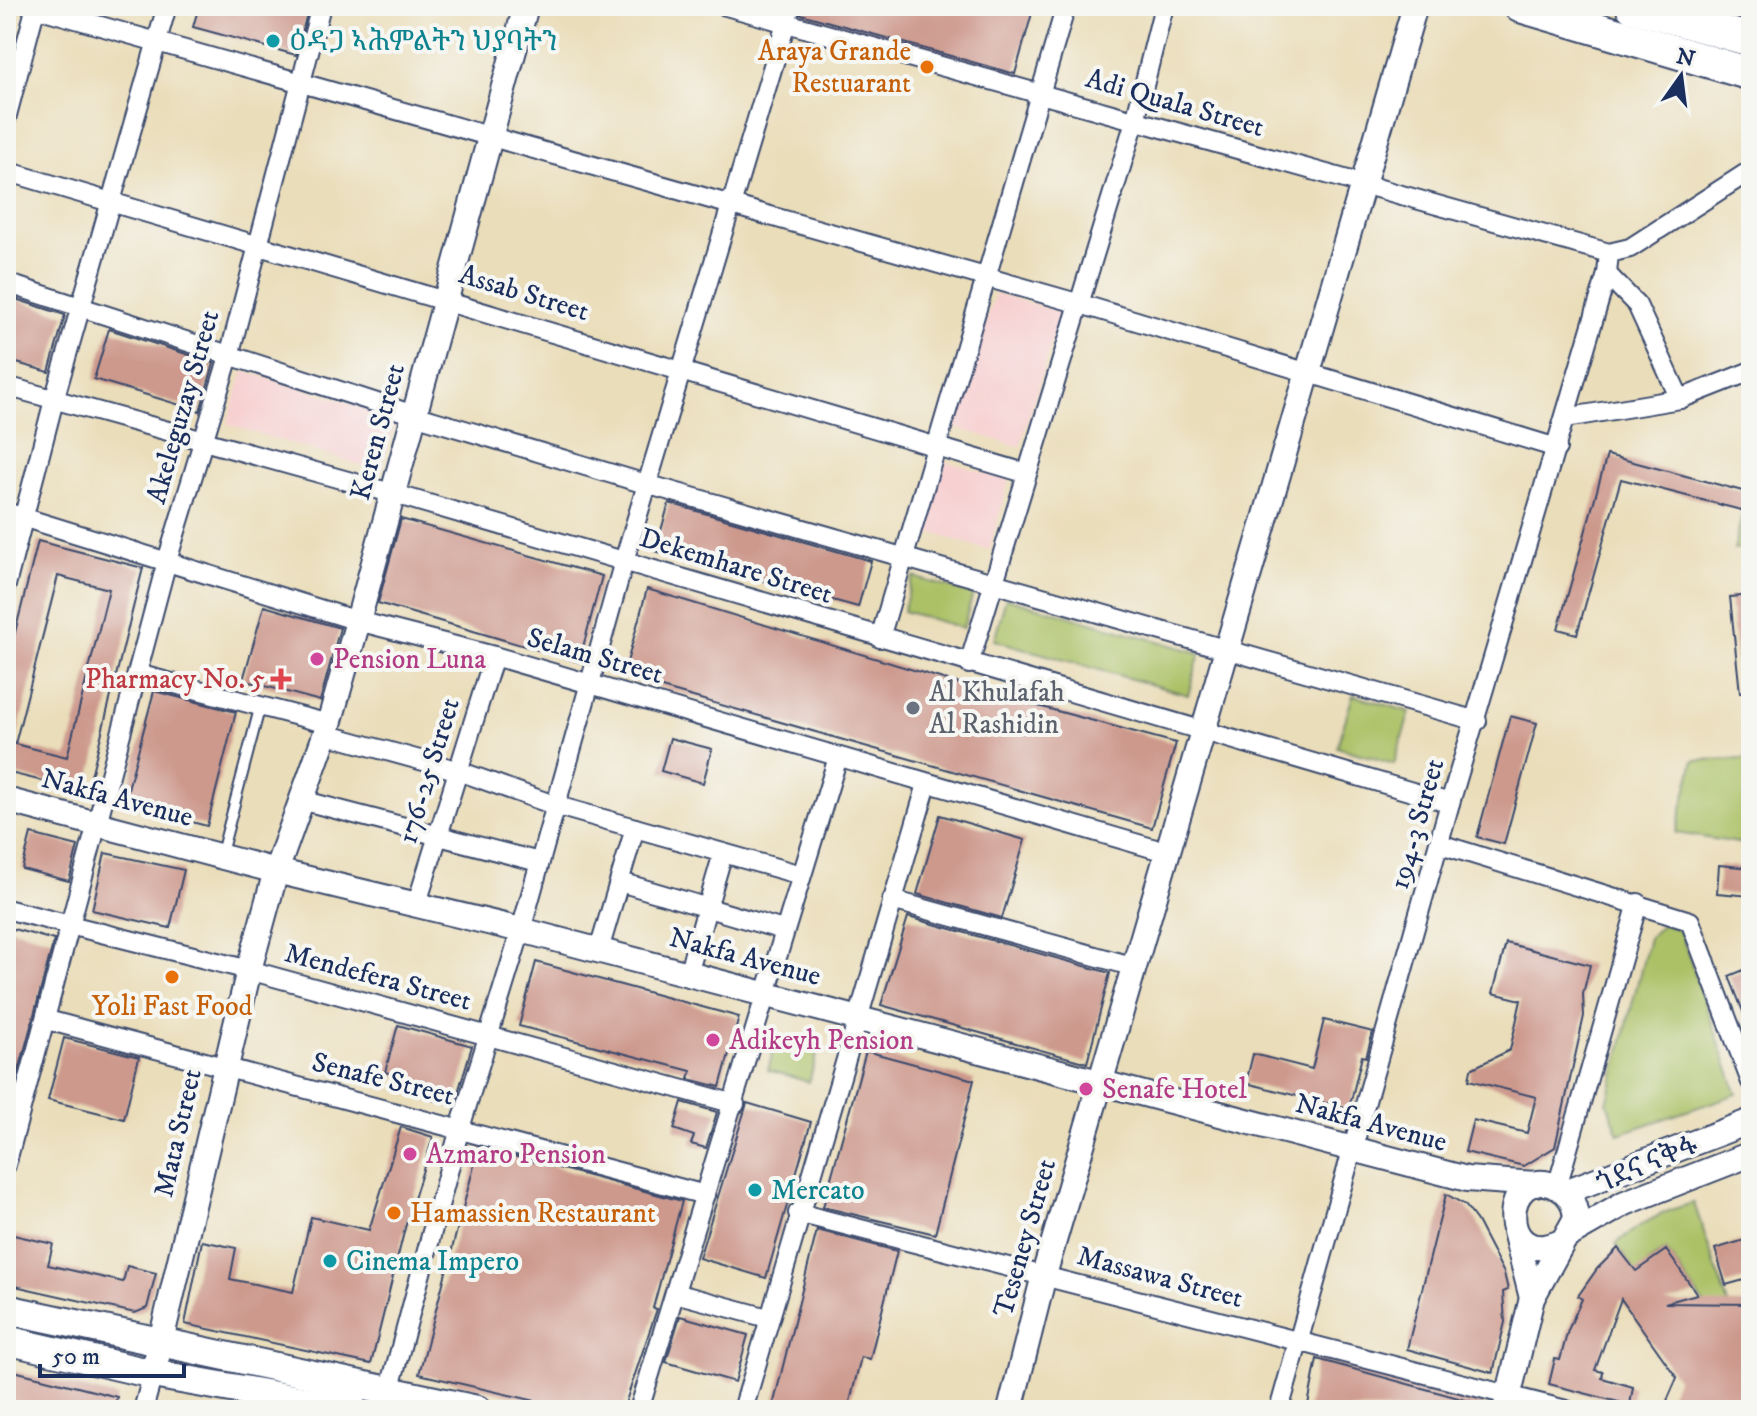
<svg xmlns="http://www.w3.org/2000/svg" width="1757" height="1416" font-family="'IM FELL DW Pica','Noto Serif Ethiopic',serif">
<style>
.built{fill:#f7cfd0}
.green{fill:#acc166;stroke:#647862;stroke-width:2}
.building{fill:#cd998d;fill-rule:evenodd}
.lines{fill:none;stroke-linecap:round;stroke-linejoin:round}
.lane-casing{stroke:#3a496c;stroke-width:13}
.street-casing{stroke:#3a496c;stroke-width:22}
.secondary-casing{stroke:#3a496c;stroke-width:28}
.primary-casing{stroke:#3a496c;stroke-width:32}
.highway-casing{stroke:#3a496c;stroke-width:36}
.lane{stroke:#fff;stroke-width:9}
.street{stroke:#fff;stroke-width:18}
.secondary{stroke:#fff;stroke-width:24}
.primary{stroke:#fff;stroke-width:28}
.highway{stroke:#fff;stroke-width:32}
.culture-dot{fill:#0f9aa8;stroke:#f6f6f2;stroke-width:3}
.food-dot{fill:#e8710a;stroke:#f6f6f2;stroke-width:3}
.hotel-dot{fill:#d1479c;stroke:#f6f6f2;stroke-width:3}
.health-dot{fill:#e0444e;stroke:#f6f6f2;stroke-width:3}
.worship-dot{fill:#6b7280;stroke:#f6f6f2;stroke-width:3}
.labels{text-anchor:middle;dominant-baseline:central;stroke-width:8;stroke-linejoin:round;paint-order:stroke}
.culture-label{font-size:28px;fill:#0d838f;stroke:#f6f6f2;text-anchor:start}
.food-label{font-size:28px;fill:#c56008;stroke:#f6f6f2;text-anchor:end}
.street-label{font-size:28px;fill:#1b2f5e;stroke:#f6f6f2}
.hotel-label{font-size:28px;fill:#b23c85;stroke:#f6f6f2;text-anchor:start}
.health-label{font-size:28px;fill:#be3a42;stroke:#f6f6f2;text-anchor:end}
.worship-label{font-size:28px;fill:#5b616d;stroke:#f6f6f2;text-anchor:start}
</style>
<rect width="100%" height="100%" fill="#f6f6f2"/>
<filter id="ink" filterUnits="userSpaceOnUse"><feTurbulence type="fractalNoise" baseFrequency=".0125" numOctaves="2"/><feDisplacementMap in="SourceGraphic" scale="16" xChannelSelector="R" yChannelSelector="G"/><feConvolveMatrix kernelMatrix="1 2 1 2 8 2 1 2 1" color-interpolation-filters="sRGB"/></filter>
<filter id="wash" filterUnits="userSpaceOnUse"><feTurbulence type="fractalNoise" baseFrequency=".006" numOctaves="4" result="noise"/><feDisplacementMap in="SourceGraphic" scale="32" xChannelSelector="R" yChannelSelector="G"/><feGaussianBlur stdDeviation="1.8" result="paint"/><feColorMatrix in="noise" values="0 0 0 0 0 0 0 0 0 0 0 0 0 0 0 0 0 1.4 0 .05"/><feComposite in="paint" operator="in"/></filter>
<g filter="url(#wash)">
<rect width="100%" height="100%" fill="#eaddb9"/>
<g class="built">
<polygon points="995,293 1060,312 1020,447 954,427"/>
<polygon points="244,371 397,417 380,471 227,424"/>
<polygon points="945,461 1009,480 989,550 925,531"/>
</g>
<g class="green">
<polygon points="1751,481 1751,549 1734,549 1748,490"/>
<polygon points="913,577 973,594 963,628 903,611"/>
<polygon points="1006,598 1200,653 1188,695 994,640"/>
<polygon points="1353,695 1410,712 1394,764 1337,747"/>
<polygon points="1751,759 1751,845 1676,833 1694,760"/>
<polygon points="1663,924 1680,931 1737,1094 1619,1134 1607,1103 1649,938"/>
<polygon points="777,1038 818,1050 809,1082 768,1070"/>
<path d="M 1694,1203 L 1728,1304 L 1711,1314 L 1666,1250 L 1648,1262 L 1650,1268 L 1639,1277 L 1616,1244 C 1639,1224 1664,1210 1694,1203 Z"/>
</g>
<g id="blocks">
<g class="building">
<polygon points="199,6 309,6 296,55 193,27"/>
<polygon points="803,6 1034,6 1015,74 801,14"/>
<polygon points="6,296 65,315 49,372 6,360"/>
<polygon points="109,329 214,363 200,411 94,379"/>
<polygon points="1607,455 1750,493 1745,511 1621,479 1577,634 1558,629"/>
<polygon points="669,503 871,561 858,607 655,551"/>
<polygon points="401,519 602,576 579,662 378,603"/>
<path d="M 38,541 L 143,568 L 87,792 L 6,772 L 6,668 ZM 58,576 L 109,589 L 67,757 L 15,744 Z"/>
<polygon points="647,589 986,692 1176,743 1152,828 623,677"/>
<polygon points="1751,595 1751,693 1740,693 1730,597"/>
<polygon points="264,606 340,628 320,701 243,680"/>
<polygon points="154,691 236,712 207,826 124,804"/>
<polygon points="1510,716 1537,723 1504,844 1477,837"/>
<polygon points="670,738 712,749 703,783 661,771"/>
<polygon points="940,815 1025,840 1002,918 917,894"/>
<polygon points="31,834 78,846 69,881 22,869"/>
<polygon points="105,853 184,870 170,928 92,910"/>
<polygon points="1719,865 1751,868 1751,896 1717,893"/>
<polygon points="908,917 1110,973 1087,1063 881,1005"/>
<polygon points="6,927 54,940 8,1112 6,1013 11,979 6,978"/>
<polygon points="1506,943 1590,965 1583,994 1584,1016 1555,1147 1524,1166 1465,1152 1473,1120 1527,1133 1536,1097 1469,1080 1471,1069 1510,1050 1521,1000 1493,993"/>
<polygon points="536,962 739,1017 720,1087 689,1079 691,1071 519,1026"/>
<polygon points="1751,967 1751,1029 1750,1029 1729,976"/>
<polygon points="1324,1020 1373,1032 1366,1057 1362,1056 1349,1109 1246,1083 1253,1054 1312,1069"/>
<polygon points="398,1025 472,1046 454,1106 423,1097 427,1084 385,1072"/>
<polygon points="64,1038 139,1057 124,1119 48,1100"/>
<polygon points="866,1051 974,1080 935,1234 823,1207"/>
<polygon points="682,1102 717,1112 706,1148 691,1144 694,1136 674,1129"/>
<polygon points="747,1103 811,1122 766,1278 699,1258"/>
<polygon points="401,1127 433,1137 405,1228 371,1364 185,1324 202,1241 236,1248 230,1279 293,1292 311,1217 369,1230"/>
<polygon points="479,1147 682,1201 653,1308 657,1309 623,1410 574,1410 419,1374"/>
<polygon points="1446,1194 1465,1205 1477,1221 1504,1273 1508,1290 1503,1292 1505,1322 1493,1373 1407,1349"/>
<polygon points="817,1230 897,1251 870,1359 861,1357 848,1410 772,1410"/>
<polygon points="9,1234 53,1244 48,1265 123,1282 127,1266 156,1273 147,1308 135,1313 6,1284"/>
<polygon points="1751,1238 1751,1278 1726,1285 1715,1249"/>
<polygon points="1618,1248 1636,1271 1666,1250 1697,1294 1665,1303 1751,1304 1751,1410 1663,1410 1677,1378 1621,1299 1595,1370 1603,1372 1602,1378 1633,1387 1630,1405 1549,1384 1555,1359 1560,1360 1568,1330 1582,1299 1578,1296 1597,1269"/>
<polygon points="680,1316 748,1335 735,1382 666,1362"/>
<polygon points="1317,1359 1484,1405 1484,1410 1307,1410"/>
<polygon points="6,1369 117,1397 113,1410 6,1410"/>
</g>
</g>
</g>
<g filter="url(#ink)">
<use href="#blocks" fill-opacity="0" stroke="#3a496c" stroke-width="2"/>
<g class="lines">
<g class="lane-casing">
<polyline id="lane" points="221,855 260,707"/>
</g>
<g class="street-casing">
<g id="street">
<polyline points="30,6 1077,303 1557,448"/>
<polyline points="726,6 1609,253 1630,248 1751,170"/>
<polyline points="6,119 36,6"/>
<polyline points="6,171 1025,473"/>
<polyline points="1607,274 1637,305 1680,399"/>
<polyline points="6,283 414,415 646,484 1477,721"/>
<polyline points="6,386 391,493 1450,803"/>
<polyline points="1565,418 1680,399 1751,371"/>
<polyline points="6,512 358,621 494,656 1169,853"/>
<polyline points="6,585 54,400 167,6"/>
<polyline points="880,638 1066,6"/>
<polyline points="969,664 1135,121 1164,6"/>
<polyline points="137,674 329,724"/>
<polyline points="325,734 456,770 554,805 801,875"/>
<polyline points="301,800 539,862"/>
<polyline points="1440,844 1690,921 1751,1082"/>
<polyline points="620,882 783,930"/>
<polyline points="892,900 1135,967"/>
<polyline points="417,903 494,656"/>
<polyline points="6,909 249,970 735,1104"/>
<polyline points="599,950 635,828"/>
<polyline points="688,974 723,853"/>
<polyline points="47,1020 705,1195"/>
<polyline points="6,1165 167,561 229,356 321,6"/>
<polyline points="1557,1187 1638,903"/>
<polyline points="798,1213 1566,1410"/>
<polyline points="675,1293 768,1318"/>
<polyline points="143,1410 153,1374"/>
<polyline points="384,1410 460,1128 521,930 624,561 791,6"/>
<polyline points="639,1410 838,757"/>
<polyline points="743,1410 927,784"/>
<polyline points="1279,1410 1450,803 1607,274 1609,253"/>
</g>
</g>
<g class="secondary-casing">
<g id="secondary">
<polyline points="6,800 276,871 521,930 1467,1179 1536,1184"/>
<polyline points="1565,1192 1751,1121"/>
<polyline points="1515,1231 1532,1298"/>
<polyline points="1569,1235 1625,1203 1751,1154"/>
<polyline points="153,1374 249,970 276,871 329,724 358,621 526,6"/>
<polyline points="1010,1410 1044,1275 1415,6"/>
<path d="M 1505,1410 L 1532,1298 L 1576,1218 C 1575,1205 1570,1193 1557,1187 C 1501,1160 1495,1272 1561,1242"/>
</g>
</g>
<g class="primary-casing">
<g id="primary">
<polyline points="6,1309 477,1410"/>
<polyline points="6,1340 153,1374 354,1410"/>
</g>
</g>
<g class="highway-casing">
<g id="highway">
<polyline points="1520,6 1751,74"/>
<polyline points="1632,6 1751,40"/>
</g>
</g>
<use href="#lane" class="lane"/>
<use href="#street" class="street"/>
<use href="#secondary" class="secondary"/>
<use href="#primary" class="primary"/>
<use href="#highway" class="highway"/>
</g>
</g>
<g class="culture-dot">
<circle cx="273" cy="41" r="8"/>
<circle cx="755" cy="1190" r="8"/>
<circle cx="330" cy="1261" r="8"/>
</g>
<g class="food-dot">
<circle cx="927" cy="67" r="8"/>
<circle cx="172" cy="977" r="8"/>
<circle cx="394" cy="1213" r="8"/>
</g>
<g class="hotel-dot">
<circle cx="317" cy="659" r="8"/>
<circle cx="713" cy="1040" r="8"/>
<circle cx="1086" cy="1089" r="8"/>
<circle cx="410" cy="1154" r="8"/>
</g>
<path class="health-dot" d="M277 667h8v8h8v8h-8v8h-8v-8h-8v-8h8z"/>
<circle class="worship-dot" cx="913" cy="708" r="8"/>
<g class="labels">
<g class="culture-label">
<text x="289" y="41">ዕዳጋ ኣሕምልትን ህያባትን</text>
<text x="771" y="1190">Mercato</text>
<text x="346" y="1261">Cinema Impero</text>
</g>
<g class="food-label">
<text x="911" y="51">Araya Grande<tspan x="911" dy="32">Restuarant</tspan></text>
<text x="172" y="1006" text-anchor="middle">Yoli Fast Food</text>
<text x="410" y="1213" text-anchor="start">Hamassien Restaurant</text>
</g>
<g class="street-label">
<text transform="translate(1175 103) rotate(16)">Adi Quala Street</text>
<text transform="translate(524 293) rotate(17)">Assab Street</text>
<text transform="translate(183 407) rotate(-74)">Akeleguzay Street</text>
<text transform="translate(378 432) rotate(-75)">Keren Street</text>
<text transform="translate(736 566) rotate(17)">Dekemhare Street</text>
<text transform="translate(595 656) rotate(16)">Selam Street</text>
<text transform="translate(429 771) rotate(-73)">176-25 Street</text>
<text transform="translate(117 798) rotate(15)">Nakfa Avenue</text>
<text transform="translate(1417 824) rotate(-74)">194-3 Street</text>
<text transform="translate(745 957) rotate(15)">Nakfa Avenue</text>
<text transform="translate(378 977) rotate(15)">Mendefera Street</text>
<text transform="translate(383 1079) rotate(14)">Senafe Street</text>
<text transform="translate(1371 1123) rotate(15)">Nakfa Avenue</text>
<text transform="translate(178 1133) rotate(-77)">Mata Street</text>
<text transform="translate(1647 1164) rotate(-23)">ጎደና ናቅፋ</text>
<text transform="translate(1025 1238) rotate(-74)">Teseney Street</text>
<text transform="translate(1160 1277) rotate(15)">Massawa Street</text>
</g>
<g class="hotel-label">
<text x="333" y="659">Pension Luna</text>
<text x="729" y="1040">Adikeyh Pension</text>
<text x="1102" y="1089">Senafe Hotel</text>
<text x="426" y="1154">Azmaro Pension</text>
</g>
<g class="health-label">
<text x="265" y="679">Pharmacy No. 5</text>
</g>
<g class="worship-label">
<text x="929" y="692">Al Khulafah<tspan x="929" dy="32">Al Rashidin</tspan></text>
</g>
</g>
<rect width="1757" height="1416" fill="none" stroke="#f6f6f2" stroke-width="32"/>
<g transform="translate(1681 76) rotate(14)" stroke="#f6f6f2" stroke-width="6" paint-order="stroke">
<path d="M0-6L14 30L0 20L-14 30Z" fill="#1b2f5e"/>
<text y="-12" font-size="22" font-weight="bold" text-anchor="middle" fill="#1b2f5e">N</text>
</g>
<path d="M40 1364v12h144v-12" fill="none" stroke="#1b2f5e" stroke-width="4"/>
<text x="52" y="1364" font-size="24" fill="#1b2f5e" stroke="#f6f6f2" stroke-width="6" paint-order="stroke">50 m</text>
</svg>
